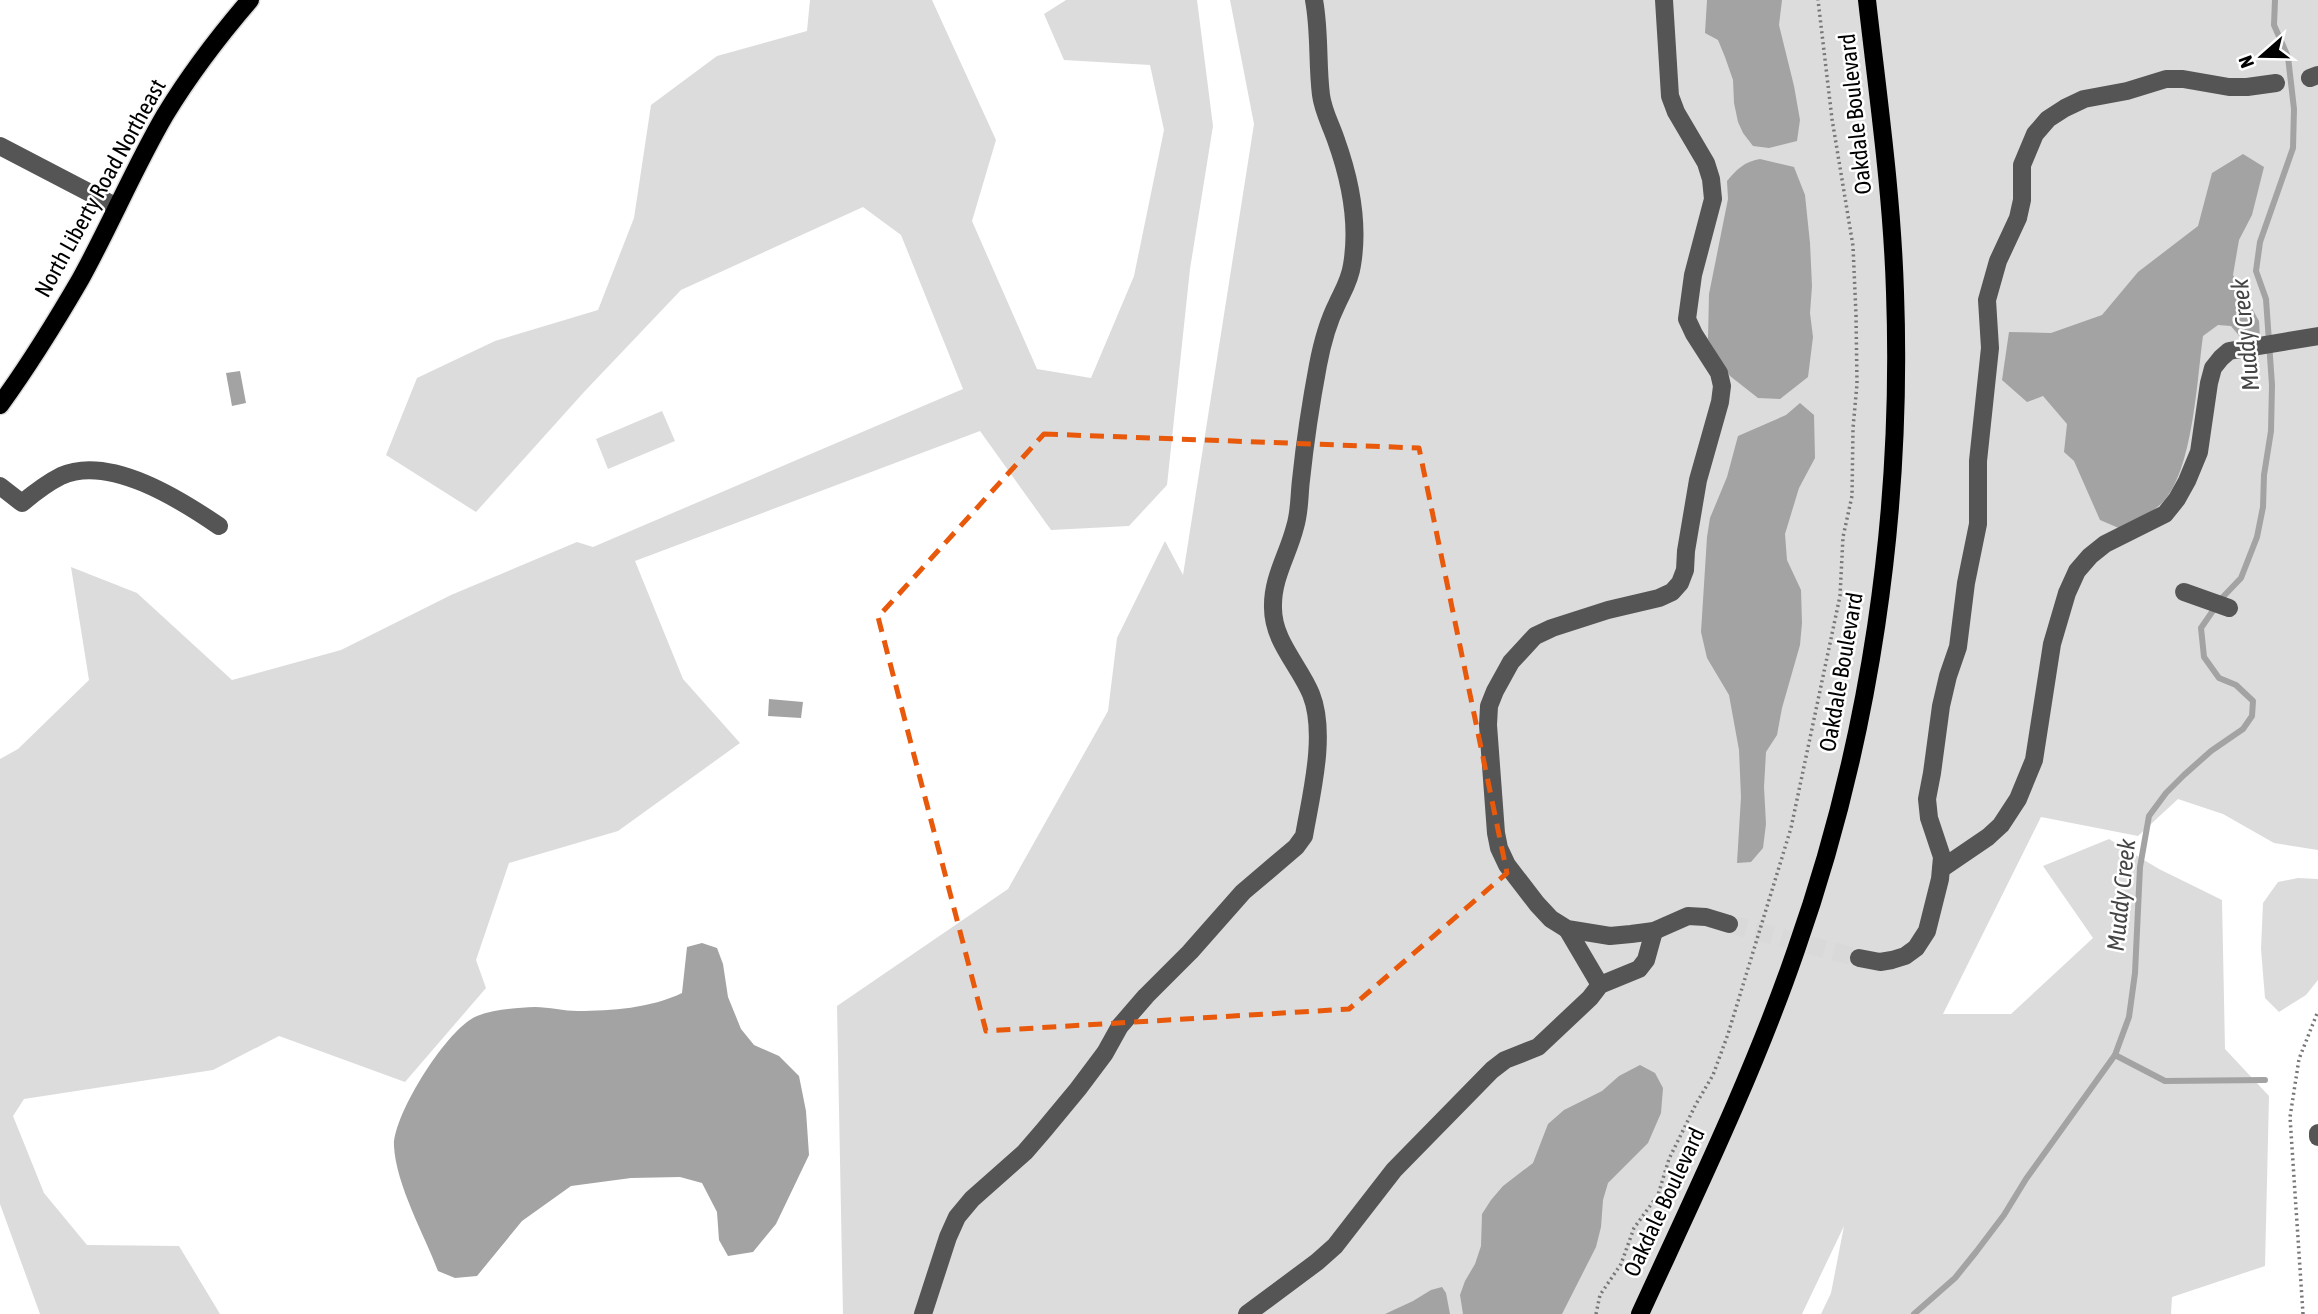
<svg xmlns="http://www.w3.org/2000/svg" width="2318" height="1314" font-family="'Asap Condensed',sans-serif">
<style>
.green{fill:#dcdcdc}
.water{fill:#a3a3a3}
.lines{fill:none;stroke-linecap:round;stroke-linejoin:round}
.stream{stroke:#a3a3a3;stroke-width:6}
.minor-tunnel{stroke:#d9d9d9;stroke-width:18;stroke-dasharray:18 9;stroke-linecap:butt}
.major-casing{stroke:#dbdbdb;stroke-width:21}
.path{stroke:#777;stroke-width:3.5;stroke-dasharray:2 3.5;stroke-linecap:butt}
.minor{stroke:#555;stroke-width:18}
.major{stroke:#000;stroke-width:18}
.marked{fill:none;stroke:#e8590c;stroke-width:5;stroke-dasharray:14 9;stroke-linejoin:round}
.labels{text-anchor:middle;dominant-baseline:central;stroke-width:5;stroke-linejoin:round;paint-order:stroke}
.street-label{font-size:23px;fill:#000;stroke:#fff}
.water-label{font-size:24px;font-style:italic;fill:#444;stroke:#fff}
</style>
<rect width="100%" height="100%" fill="#fff"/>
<g class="green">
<polygon points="810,0 932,0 996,140 972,221 1037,369 1091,378 1134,276 1164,130 1150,65 1064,60 1044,14 1066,0 1197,0 1213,126 1190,269 1167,485 1129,526 1051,530 980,431 635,561 683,679 740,743 618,831 509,863 476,960 486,988 405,1082 279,1036 213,1070 24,1099 13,1116 44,1193 87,1245 179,1246 220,1314 40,1314 0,1204 0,759 18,749 89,680 71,567 137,593 232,680 341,650 451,595 577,542 593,547 963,389 901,235 863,207 681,290 584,392 476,512 386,455 417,378 495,341 598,310 634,218 651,105 717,56 807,31"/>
<polygon points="1230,0 2318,0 2318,850 2274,843 2223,814 2178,799 2138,836 2041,817 1943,1014 2011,1014 2093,938 2043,866 2109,839 2159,869 2222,900 2225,1049 2269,1096 2265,1266 2172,1297 2171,1314 1821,1314 1831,1293 1844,1226 1802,1314 843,1314 837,1006 1008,889 1108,711 1117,638 1165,541 1183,575 1254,124"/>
<polygon points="662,411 675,441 608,469 596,439"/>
<polygon points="2298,878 2318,879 2318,980 2306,995 2279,1012 2265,998 2261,949 2263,903 2278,882"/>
</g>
<g class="water">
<polygon points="1707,0 1782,0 1779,25 1794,86 1800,120 1797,141 1769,148 1753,146 1743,133 1738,122 1734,103 1733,80 1725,57 1718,40 1705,33"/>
<path d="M 2243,154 L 2264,167 L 2252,215 L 2239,240 L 2233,275 L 2259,321 L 2260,339 L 2245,343 L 2231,326 L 2218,325 L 2203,336 C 2197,379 2193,472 2162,503 C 2152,513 2133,521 2121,529 L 2100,520 L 2074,461 L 2064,452 L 2067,424 L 2043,396 L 2027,402 L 2002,380 L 2009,332 L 2051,333 L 2102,315 L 2138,272 L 2198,226 L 2212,173 Z"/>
<path d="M 1760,159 L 1794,167 L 1805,195 L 1810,243 L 1812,286 L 1810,313 L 1813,337 L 1808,377 L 1780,399 L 1758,398 L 1730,376 L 1708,339 L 1709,294 L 1728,199 L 1727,181 C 1737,169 1744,162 1760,159 Z"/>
<polygon points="240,371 246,403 232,406 226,373"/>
<polygon points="1800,403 1814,415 1815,458 1799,488 1785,534 1787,560 1801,590 1802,623 1800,645 1782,708 1777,735 1766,752 1764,787 1766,824 1763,848 1751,862 1737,863 1741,797 1739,750 1729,695 1707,658 1701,632 1707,537 1710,518 1727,477 1738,436 1786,415"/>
<polygon points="769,699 803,702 801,718 768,716"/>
<path d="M 702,943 L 717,948 L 723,964 L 728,997 L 741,1029 L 754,1045 L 779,1056 L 799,1076 L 806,1111 L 809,1155 L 776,1224 L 753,1252 L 728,1256 L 719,1240 L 717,1212 L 702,1183 L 680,1177 L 631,1178 L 571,1186 L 522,1221 L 477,1276 L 455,1278 L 438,1271 C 424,1234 396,1185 394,1146 C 393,1115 448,1027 477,1016 C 495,1009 517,1008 535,1007 C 549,1007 564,1011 578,1011 C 611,1011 651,1008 682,993 L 687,947 Z"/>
<polygon points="1640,1065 1655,1073 1663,1088 1661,1113 1648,1143 1608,1183 1603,1200 1601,1227 1596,1247 1562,1314 1463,1314 1460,1295 1465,1281 1475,1264 1481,1246 1482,1214 1491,1200 1503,1186 1533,1163 1548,1124 1564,1110 1602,1091 1619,1076"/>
<polygon points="1442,1287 1446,1293 1450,1314 1385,1314 1413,1301 1431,1290"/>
</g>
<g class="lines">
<g class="stream">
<polyline points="2115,1055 2165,1081 2265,1080"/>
<polyline points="1914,1314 1955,1278 1976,1252 2004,1215 2026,1179 2115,1055 2129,1017 2135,973 2140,867 2149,816 2166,793 2184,775 2211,751 2243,729 2252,716 2253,701 2236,685 2219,678 2204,657 2201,628 2221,599 2241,578 2257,537 2263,507 2264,475 2271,431 2272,385 2266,299 2256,271 2260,242 2293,148 2294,109 2288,57 2274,25 2275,0"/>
</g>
<polyline class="minor-tunnel" points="1729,924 1859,958"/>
<g class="major-casing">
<g id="major">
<path d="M 0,405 C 29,365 55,323 80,280 C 110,226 134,168 165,115 C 190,74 219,36 250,0"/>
<path d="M 1640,1314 C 1695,1194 1753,1075 1796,950 C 1870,740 1903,514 1895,292 C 1892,194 1878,97 1867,0"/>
</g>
</g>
<g class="path">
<polyline points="1596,1314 1600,1295 1621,1264 1634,1228 1658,1195 1669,1159 1696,1104 1713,1075 1728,1034 1791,828 1840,596 1843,537 1852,496 1853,428 1857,384 1856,315 1853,246 1832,119 1818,0"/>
<polyline points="2303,1314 2290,1117 2299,1059 2318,1011"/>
</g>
<g class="minor">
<polyline points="1664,0 1670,96 1676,112 1706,163 1711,179 1713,199 1693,275 1687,319 1694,334 1719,373 1722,386 1720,402 1698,480 1686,551 1685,570 1680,583 1672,592 1659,598 1608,610 1552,628 1535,636 1511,662 1495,691 1489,706 1488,725 1496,833 1499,848 1507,865 1537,904 1551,919 1567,929 1610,936 1631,934 1654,931 1688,916 1706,917 1729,924"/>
<polyline points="2310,78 2318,75"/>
<polyline points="0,146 117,207"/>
<path d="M 0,486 L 22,503 C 34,493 47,483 61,476 C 109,454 181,500 219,526"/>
<polyline points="2184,592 2229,608"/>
<polyline points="1941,869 1988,837 2001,825 2018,799 2034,760 2052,644 2067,593 2077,571 2090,556 2105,544 2165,514 2177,499 2187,481 2199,452 2209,383 2213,368 2221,358 2229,351 2318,336"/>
<polyline points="1567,929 1600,985"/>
<polyline points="1859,958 1880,962 1892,960 1905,956 1916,948 1927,931 1940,879 1942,857 1929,818 1927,799 1932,773 1941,706 1948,676 1958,647 1966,583 1978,524 1978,461 1990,348 1987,300 1998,261 2018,218 2022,200 2022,165 2035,134 2048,119 2065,108 2084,99 2127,91 2166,79 2183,79 2229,87 2247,87 2276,83"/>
<polyline points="2318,1133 2318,1137"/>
<path d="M 923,1314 L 948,1237 L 957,1217 L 972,1199 L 1025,1152 L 1044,1130 L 1078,1089 L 1105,1053 L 1120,1026 L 1146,996 L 1190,952 L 1243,892 L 1296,847 L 1304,836 C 1311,795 1327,734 1311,694 C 1299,665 1273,641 1273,608 C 1272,578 1288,555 1295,527 C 1300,511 1299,496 1301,480 C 1305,442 1311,402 1318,365 C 1322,344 1328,322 1337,304 C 1343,291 1350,280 1352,265 C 1359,224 1350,179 1336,140 C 1331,125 1323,111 1321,95 C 1317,63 1320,32 1314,0"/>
<polyline points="1247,1314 1317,1262 1335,1246 1394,1170 1492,1070 1505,1060 1538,1047 1590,998 1600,985 1639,969 1646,960 1654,931"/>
</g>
<use href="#major" class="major"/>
</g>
<path class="marked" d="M 1044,434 L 1419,448 L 1507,873 L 1349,1009 L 986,1031 L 878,617 Z"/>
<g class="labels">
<g class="street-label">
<text transform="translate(1855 114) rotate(-96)">Oakdale Boulevard</text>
<text transform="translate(100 188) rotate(-61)">North Liberty Road Northeast</text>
<text transform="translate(1841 672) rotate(-80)">Oakdale Boulevard</text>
<text transform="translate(1664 1202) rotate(-65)">Oakdale Boulevard</text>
</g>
<g class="water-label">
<text transform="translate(2245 335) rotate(-96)">Muddy Creek</text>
<text transform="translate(2121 895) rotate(-84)">Muddy Creek</text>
</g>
</g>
<g transform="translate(2262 56) rotate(250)" stroke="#ffffff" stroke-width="5" paint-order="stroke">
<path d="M0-5L12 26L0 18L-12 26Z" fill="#000000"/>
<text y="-10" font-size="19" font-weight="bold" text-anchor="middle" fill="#000000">N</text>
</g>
</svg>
